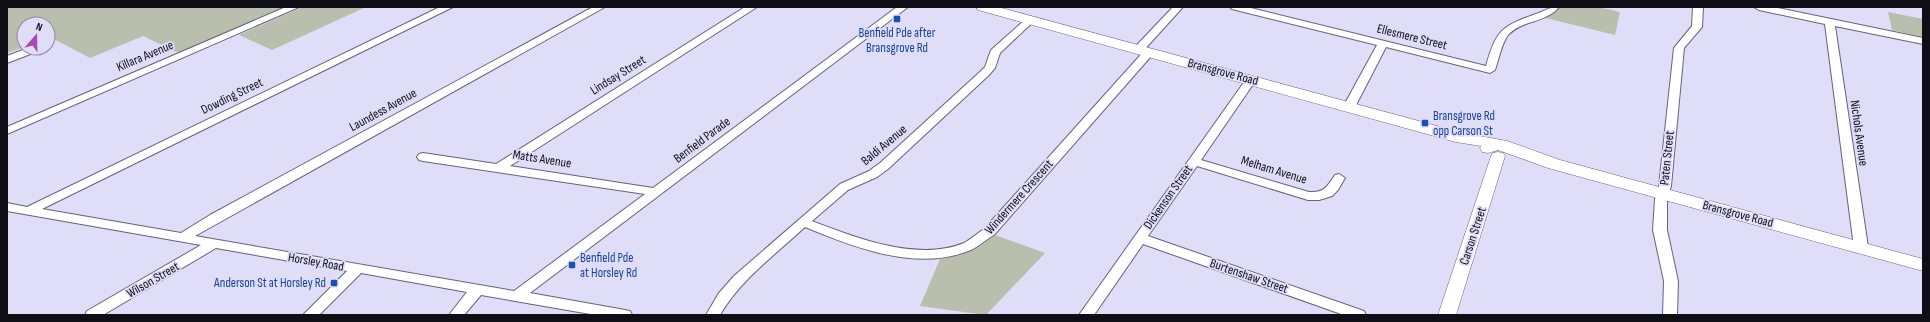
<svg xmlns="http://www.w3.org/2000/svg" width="1930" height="322" font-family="'Sofia Sans Condensed',sans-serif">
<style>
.green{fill:#babeac}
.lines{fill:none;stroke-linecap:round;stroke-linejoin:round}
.minor-casing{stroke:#66627a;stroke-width:2}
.tertiary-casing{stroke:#66627a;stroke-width:1}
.secondary-casing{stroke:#66627a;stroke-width:1}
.minor{fill:#fff;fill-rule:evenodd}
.tertiary{fill:#fff;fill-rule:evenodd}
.secondary{fill:#fff;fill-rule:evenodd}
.transit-dot{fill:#1a4fb4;stroke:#e0ddf8;stroke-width:1.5}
.labels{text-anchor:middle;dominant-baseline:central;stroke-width:3.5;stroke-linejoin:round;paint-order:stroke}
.transit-label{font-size:13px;fill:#164399;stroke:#e0ddf8;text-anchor:start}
.street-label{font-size:13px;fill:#0f0e17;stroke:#e0ddf8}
</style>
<rect width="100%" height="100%" fill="#e0ddf8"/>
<g class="green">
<polygon points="7,7 286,7 179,53 143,36 90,58 52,38 48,39 48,24 24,24 24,47 7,53"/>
<polygon points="303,7 366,7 272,50 239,35"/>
<polygon points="1560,7 1598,7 1620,12 1615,35 1546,18 1553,14"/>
<polygon points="1888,12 1923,19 1923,37 1892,30"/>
<path d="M 995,235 L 1045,253 L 986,315 L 920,306 L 940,259 C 961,255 979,249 995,235 Z"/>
</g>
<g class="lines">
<g class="minor-casing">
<g id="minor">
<polygon points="286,7 299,7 7,134 7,127"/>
<polygon points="440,7 453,7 42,209 181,233 210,215 593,7 605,7 195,236 514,291 645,194 423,161 419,160 417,157 419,154 423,153 496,164 745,7 757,7 510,166 653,188 897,7 908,7 530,293 625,310 630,311 632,315 596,315 481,295 464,315 449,315 467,292 361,273 319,315 303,315 347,271 216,248 103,315 85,315 87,311 201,245 7,211 7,203 27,207"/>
<polygon points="1173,7 1183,7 1143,51 1135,51 1134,49 1135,47"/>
<path d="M 1230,7 L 1247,7 L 1486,66 C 1496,32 1500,27 1533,15 C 1543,12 1548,7 1559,7 C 1546,23 1522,20 1508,35 C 1501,45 1499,59 1495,70 L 1490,73 L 1386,47 L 1355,107 L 1349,110 L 1343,107 L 1377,45 L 1232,9 Z"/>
<polygon points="1693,7 1703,7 1702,27 1684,48 1671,186 1667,199 1667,230 1678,281 1677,315 1663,315 1664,281 1653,230 1655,199 1659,186 1674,48 1692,26"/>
<polygon points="1754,7 1773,7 1923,38 1923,44 1835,26 1868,247 1866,250 1856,250 1854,247 1825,24 1759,10"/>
<path d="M 1030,17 L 1035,20 L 1033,22 L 1000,53 L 995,68 L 989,75 L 888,169 L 877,177 L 848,190 L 812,221 C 856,238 918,262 964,243 C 971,239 978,233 984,229 L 1145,50 L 1153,50 L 1154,52 L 1153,54 L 994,235 C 987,239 980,245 973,249 C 919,273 856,248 805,227 C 775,255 740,280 720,315 L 706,315 L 719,293 L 734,276 L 840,184 L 869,171 L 880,163 L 981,71 L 985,67 L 991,50 L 1027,18 Z"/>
<polygon points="28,48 42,48 41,50 7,63 7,56"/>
<path d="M 1251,77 L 1256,80 L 1201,160 L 1309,192 C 1324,193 1327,187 1335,175 L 1339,174 L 1345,178 L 1338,190 L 1332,196 L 1319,200 L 1308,200 L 1197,166 L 1148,236 L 1364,311 L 1366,315 L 1344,315 L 1143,244 L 1094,315 L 1079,315 L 1247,78 Z"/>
</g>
</g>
<g class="tertiary-casing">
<polygon id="tertiary" points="1498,152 1503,153 1505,156 1456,315 1438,315 1491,156 1493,153"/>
</g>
<g class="secondary-casing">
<polygon id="secondary" points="976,7 998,7 1463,133 1507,141 1560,160 1923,259 1923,271 1548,168 1498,150 1488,153 1482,152 1480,148 1481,146 1456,142 978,10"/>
</g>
<use href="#minor" class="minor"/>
<use href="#tertiary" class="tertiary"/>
<use href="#secondary" class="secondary"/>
</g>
<g class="transit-dot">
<rect x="893" y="15" width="8" height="8" rx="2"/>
<rect x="1421" y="119" width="8" height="8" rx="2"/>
<rect x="568" y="261" width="8" height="8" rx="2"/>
<rect x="330" y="279" width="8" height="8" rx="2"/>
</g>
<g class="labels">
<g class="transit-label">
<text x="897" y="33" text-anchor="middle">Benfield Pde after<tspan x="897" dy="15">Bransgrove Rd</tspan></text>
<text x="1433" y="116">Bransgrove Rd<tspan x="1433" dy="15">opp Carson St</tspan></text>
<text x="580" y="258">Benfield Pde<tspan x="580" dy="15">at Horsley Rd</tspan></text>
<text x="326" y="283" text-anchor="end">Anderson St at Horsley Rd</text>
</g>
<g class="street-label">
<text transform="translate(1412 37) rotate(14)">Ellesmere Street</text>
<text transform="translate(145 56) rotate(-23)">Killara Avenue</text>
<text transform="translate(1223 72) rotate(15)">Bransgrove Road</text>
<text transform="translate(618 75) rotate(-32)">Lindsay Street</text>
<text transform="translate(232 96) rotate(-26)">Dowding Street</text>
<text transform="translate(383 110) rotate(-29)">Laundess Avenue</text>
<text transform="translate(1859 133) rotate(82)">Nichols Avenue</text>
<text transform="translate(702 140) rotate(-37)">Benfield Parade</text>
<text transform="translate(884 145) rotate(-40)">Baldi Avenue</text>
<text transform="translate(1667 158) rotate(-84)">Paten Street</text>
<text transform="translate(542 159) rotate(9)">Matts Avenue</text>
<text transform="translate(1274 170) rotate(17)">Melham Avenue</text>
<text transform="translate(1019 197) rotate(-48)">Windermere Crescent</text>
<text transform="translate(1168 197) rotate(-55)">Dickenson Street</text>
<text transform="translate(1738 214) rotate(15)">Bransgrove Road</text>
<text transform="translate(1473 236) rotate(-72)">Carson Street</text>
<text transform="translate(316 262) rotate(10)">Horsley Road</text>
<text transform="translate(1249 276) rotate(19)">Burtenshaw Street</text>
<text transform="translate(153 280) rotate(-30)">Wilson Street</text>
</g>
</g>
<rect width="1930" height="322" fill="none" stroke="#0f0e17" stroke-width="16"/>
<g transform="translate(36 36) rotate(20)"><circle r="19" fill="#e0ddf8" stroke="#8c8a9e"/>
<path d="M0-3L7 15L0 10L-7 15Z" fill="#aa49b0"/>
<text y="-6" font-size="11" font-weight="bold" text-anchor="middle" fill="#0f0e17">N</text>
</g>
</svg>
